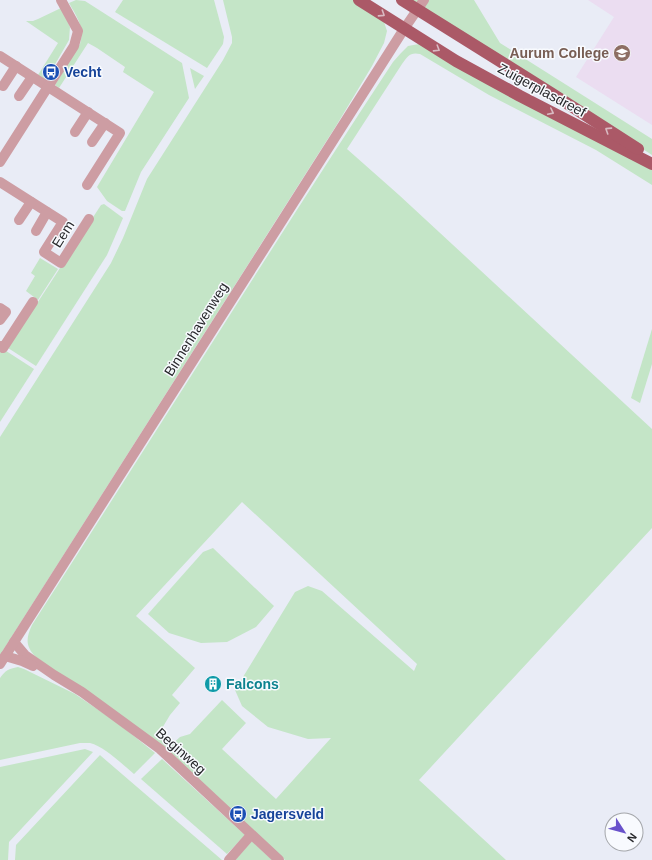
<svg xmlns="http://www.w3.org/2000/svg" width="652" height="860" font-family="Helvetica,sans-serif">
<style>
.education{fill:#ebddf1}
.green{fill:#c4e5c7;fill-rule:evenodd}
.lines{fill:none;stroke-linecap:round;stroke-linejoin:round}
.minor{stroke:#cd9da3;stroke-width:10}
.major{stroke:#ab5967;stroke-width:12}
.oneway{stroke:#d9bac2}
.labels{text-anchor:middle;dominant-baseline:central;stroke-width:3;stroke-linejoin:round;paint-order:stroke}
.education-label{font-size:14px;font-weight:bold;fill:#785e54;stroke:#f8fafe;text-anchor:end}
.transit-label{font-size:14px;font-weight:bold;fill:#164399;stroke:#f8fafe;text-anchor:start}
.street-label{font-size:14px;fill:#27282b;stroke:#f8fafe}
.culture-label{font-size:14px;font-weight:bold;fill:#0d838f;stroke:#f8fafe;text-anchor:start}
</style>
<rect width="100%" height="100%" fill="#e9ecf6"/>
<polygon class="education" points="588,0 652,0 652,125 576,77 614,17"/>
<g class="green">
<path d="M 76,0 L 85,1 L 182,63 L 189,98 L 141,172 L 125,211 L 122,211 L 107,201 L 97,187 L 154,92 L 123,72 L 125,67 L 97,48 L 88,43 L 59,88 L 55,85 L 80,44 C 85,28 77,17 69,3 Z"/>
<polygon points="123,0 214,0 224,37 223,44 207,68 115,12"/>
<polygon points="223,0 353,0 375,15 384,22 387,31 384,43 372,66 336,126 0,655 0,437 111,263 123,238 147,179 223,60 232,43 232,37"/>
<polygon points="411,0 474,0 500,43 652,139 652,155"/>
<polygon points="61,8 70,27 69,40 46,80 38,75 58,43 26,21 33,21 38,19"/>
<path d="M 419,44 L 652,169 L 652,185 L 596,150 L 489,95 L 420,54 C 410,52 408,56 402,64 L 347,149 L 399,195 L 652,429 L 652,528 L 419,780 L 506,860 L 285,860 L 207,787 L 36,657 C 25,646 26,638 32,625 C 153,437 271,248 393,62 L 401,53 L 408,46 ZM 242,502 L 417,664 L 414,671 L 322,591 L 308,586 L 295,592 L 235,690 L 242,706 L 268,727 L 308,739 L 331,738 L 276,799 L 222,749 L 246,723 L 222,700 L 190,734 L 180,737 L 171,745 L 158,735 L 170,715 L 180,703 L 172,695 L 195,668 L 136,616 Z"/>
<polygon points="190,68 204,76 195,89"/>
<polygon points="104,204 123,218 107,255 36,366 8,348 101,205"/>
<polygon points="40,258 58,269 38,300 26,291 35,276 31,273"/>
<polygon points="652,329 652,364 640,403 631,398"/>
<polygon points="0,347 34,369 0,422"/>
<polygon points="213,548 274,606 256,627 227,642 201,643 169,633 148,614 203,552"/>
<path d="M 18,667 L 24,669 L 75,694 L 119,724 L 155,753 L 134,774 C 122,764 105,747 90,743 C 87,743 83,743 80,743 L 0,760 L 0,678 C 6,670 8,669 18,667 Z"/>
<polygon points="85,749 93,752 9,842 8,860 0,860 0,767"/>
<polygon points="100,755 101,756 222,860 15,860 16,845"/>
<polygon points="162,759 245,835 227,854 141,779"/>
<polygon points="252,841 272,860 235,860"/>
</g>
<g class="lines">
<g class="minor">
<polyline points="0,56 120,133 87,185"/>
<polyline points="3,86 16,66"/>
<polyline points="19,96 32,77"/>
<polyline points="75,132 88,112"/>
<polyline points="92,142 105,123"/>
<polyline points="0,162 74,46 78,31 61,0"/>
<polyline points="0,182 63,222 44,252 61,263 89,219"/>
<polyline points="19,220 31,202"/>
<polyline points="36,231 47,212"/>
<polyline points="0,308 6,312 0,320"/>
<polyline points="0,346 3,348 33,302"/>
<polyline points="14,642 25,655 54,675 82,692 160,749 279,860"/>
<polyline points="5,656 22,661 33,666"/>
<polyline points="0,664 404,29 424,0"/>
<polyline points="229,860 251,835"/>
</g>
<g class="major">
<polyline points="359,0 456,61 520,96 652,164"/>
<polyline points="402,0 551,93 638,149"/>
</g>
</g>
<defs><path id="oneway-chevron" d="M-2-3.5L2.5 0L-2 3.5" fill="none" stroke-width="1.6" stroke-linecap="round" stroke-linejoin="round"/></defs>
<g class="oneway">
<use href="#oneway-chevron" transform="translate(382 14) rotate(33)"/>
<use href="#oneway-chevron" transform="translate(437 49) rotate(32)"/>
<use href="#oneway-chevron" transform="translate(551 112) rotate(27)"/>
<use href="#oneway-chevron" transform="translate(608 130) rotate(-147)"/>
</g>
<defs>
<g id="school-disc" transform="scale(0.9)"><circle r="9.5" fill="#8d6e63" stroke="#f8fafe"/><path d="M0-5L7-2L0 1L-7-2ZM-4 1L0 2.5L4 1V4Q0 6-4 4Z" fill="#fff"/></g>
<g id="bus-disc" transform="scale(0.9)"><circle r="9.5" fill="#1a4fb4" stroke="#f8fafe"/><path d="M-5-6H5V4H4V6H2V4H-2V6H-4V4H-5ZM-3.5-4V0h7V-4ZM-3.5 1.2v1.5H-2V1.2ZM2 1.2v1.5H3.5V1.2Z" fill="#fff"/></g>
<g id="building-disc" transform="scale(0.9)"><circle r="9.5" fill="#0f9aa8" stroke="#f8fafe"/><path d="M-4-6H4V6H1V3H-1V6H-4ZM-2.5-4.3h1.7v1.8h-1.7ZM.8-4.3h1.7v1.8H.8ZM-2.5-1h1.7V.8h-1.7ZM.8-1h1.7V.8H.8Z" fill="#fff"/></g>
</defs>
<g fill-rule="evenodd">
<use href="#school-disc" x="622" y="53"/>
<use href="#bus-disc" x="51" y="72"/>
<use href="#building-disc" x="213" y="684"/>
<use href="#bus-disc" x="238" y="814"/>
</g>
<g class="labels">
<g class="education-label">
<text x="609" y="53">Aurum College</text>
</g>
<g class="transit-label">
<text x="64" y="72">Vecht</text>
<text x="251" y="814">Jagersveld</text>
</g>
<g class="street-label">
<text transform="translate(542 90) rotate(28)">Zuigerplasdreef</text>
<text transform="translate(63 234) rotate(-58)">Eem</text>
<text transform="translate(196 329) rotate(-58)">Binnenhavenweg</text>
<text transform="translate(181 751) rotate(42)">Beginweg</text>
</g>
<g class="culture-label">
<text x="226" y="684">Falcons</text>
</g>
</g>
<g transform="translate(624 832) rotate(126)"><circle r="19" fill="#f8fafe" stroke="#a4a6aa"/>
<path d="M0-3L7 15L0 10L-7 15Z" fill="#6952cb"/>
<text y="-6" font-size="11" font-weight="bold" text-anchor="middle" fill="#27282b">N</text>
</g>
</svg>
